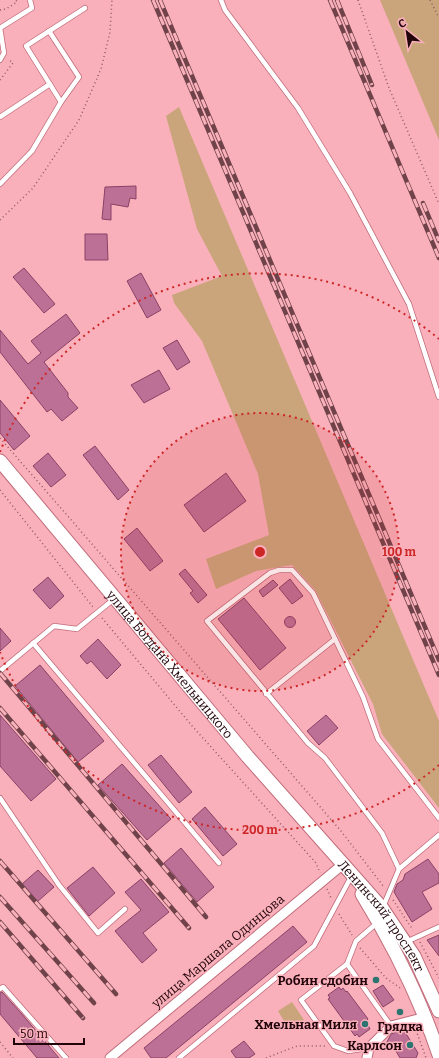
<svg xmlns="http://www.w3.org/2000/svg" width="439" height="1058" font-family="Bitter,serif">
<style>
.green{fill:#caa57b}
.building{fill:#bd7095;stroke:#894166}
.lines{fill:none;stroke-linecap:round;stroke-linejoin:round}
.service-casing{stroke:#c06c7a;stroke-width:6}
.minor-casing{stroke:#c06c7a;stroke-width:11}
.secondary-casing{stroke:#c06c7a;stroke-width:15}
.path{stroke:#8f5b64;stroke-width:1.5;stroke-dasharray:1 3;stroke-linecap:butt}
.service{stroke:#fff;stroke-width:4.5}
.minor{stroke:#fff;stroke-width:9}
.secondary{stroke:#fff;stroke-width:13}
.rail-casing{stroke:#70424a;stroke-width:4.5}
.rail{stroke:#f9b0ba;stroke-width:3;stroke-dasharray:9;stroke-linecap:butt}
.ring{fill:none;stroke:#cd2627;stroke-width:2;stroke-dasharray:2 4}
.poi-dot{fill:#2b7470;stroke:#f9b0ba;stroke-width:1.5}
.labels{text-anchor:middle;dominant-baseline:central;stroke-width:3;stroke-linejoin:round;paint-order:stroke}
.street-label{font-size:13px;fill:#22040b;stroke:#f9b0ba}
.poi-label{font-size:13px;font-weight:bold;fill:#22040b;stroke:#f9b0ba;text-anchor:end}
.centre{fill:#cd2627;stroke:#f9b0ba;stroke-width:2}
.ring-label{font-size:12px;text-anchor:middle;font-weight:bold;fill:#cd2627;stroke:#f9b0ba;stroke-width:3;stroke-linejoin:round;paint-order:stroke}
</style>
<rect width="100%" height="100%" fill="#f9b0ba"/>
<g class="green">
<polygon points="380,0 439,0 439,140"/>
<polygon points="179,107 439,721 439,808 382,734 373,704 315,590 292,565 256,571 216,589 206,559 269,535 258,474 202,341 174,303 172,295 222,276 197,229 166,116"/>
<polygon points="292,1002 304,1020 289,1029 278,1011"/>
</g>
<g class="building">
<polygon points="136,186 136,199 130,198 128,207 111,204 111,220 102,219 105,187"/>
<polygon points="85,234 107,234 108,260 85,260"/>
<polygon points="24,268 55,304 44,313 13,277"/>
<polygon points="141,273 161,310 147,318 127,281"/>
<polygon points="66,314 80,333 44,362 68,393 68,397 78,408 62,421 51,409 47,412 0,352 0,330 28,364 41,353 31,341"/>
<polygon points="177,340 190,362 177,370 163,348"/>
<polygon points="159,370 170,389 144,403 131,385"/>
<polygon points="0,400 30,436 14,450 0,433"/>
<polygon points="95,446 129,490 118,500 83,455"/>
<polygon points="48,453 66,475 51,487 33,466"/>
<polygon points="226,473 246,501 204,532 184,505"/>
<polygon points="137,528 163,561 150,571 124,539"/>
<polygon points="185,569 207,595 198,603 190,593 193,591 179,574"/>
<polygon points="48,577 64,596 50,609 33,590"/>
<polygon points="290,579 303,596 292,604 279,588"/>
<polygon points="273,580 278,585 263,597 259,591"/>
<polygon points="244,598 286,648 260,670 218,619"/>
<circle cx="290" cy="622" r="5.5"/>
<polygon points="0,628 11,641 0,651"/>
<polygon points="98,639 121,665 107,679 91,661 87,664 80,656"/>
<polygon points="40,665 104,741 78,762 15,686"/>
<polygon points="0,715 56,779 31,801 0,766"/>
<polygon points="326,715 338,728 319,745 307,731"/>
<polygon points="161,755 192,792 179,803 148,765"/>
<polygon points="122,764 171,819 147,840 98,785"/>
<polygon points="205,807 237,844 223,856 192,819"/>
<polygon points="181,848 214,887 197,902 164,863"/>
<polygon points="428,859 439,874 439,883 422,892 432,909 412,922 394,892 397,884 403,880 405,874"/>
<polygon points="93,867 115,893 89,916 67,888"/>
<polygon points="38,870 54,887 37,902 22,884"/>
<polygon points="141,879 169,912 143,933 157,950 142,963 115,931 141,910 125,892"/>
<polygon points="293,926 307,942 166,1058 151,1058 144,1048"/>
<polygon points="439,935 439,956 427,940"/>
<polygon points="383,985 394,1000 383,1007 373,991"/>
<polygon points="339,987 341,990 343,988 346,992 347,991 368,1019 366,1021 370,1029 359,1037 357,1034 355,1036 328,999 330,998 328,995"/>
<polygon points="2,992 21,1013 59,1058 37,1058 0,1014 0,993"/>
<polygon points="399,1031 405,1032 418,1053 416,1058 400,1058 396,1051 385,1046 391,1034"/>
<polygon points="244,1041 255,1054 249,1058 236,1058 231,1051"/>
</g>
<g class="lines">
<g class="service-casing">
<g id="service">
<polyline points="221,0 225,10 298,108 350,193 409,304 439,397"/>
<polyline points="0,28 32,8 30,0"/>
<polyline points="0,28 4,53 0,60"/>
<polyline points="61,102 26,46 85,8"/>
<polyline points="0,117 50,84"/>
<polyline points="0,184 32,151 61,102 79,77 49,31"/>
<polyline points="33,643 219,863"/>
<polyline points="0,671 54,626 77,629 114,599"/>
<polyline points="266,694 335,639"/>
<polyline points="0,798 59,885 98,933 125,909"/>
<polyline points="399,869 382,833 325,758 308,743 207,621 270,573 279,570 292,570 313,593 363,697 378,739 439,818"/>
<polyline points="383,907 399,869 439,835"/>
<polyline points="406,942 439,927"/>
<polyline points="347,964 356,941 377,923"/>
<polyline points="0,989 3,987 66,1058"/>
<polyline points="369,1048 348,1051 334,1046 301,1000 347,964 391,1026"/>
<polyline points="179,1058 314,946 351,877"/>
</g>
</g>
<g class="minor-casing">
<g id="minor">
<polyline points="110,1058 342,865"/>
<polyline points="367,1058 369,1048 391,1026 426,1017"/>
</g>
</g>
<g class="secondary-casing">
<g id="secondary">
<path id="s1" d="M 0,461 L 248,757 L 382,908 L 414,956 L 439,1011"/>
<path d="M 362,894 C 394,946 420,998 439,1055"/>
</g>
</g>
<g class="path">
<polyline points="358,0 389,88 439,204"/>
<polyline points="430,0 439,18"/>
<polyline points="0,10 6,9 17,2 16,0"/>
<polyline points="0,80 13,63 8,59"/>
<polyline points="0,220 33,188 79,120 101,69 110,32 112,0"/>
<polyline points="0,438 341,831 384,887"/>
<polyline points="0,490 93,607"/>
<polyline points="102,618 193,727 316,863 320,873"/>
<polyline points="327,889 331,898"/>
<polyline points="393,900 413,930"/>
<polyline points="339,914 352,935"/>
<polyline points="420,942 439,978"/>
<polyline points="360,948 386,978 400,988"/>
<polyline points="416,1030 426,1058"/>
<polyline points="0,1042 13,1058"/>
<polyline points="266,1058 297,1046 326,1046"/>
</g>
<use href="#service" class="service"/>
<use href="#minor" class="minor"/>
<use href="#secondary" class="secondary"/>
<g class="rail-casing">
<g id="rail">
<polyline points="153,0 439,675"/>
<polyline points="160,0 439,660"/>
<polyline points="330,0 439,258"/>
<polyline points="337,0 372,85"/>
<polyline points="423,203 439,241"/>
<polyline points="0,673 206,917"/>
<polyline points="0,708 189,928"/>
<polyline points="0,861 116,994"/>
<polyline points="0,897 94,1003"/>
<polyline points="0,922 83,1018"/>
</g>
</g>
<use href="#rail" class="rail"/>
</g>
<circle cx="260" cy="552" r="139" fill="#cd2627" fill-opacity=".12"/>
<g class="ring">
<circle cx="260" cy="552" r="139"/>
<path d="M439 765A278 278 0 0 1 0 652M0 452A278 278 0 0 1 439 339"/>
</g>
<g class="poi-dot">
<circle cx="376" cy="980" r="4"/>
<circle cx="400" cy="1012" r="4"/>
<circle cx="365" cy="1024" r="4"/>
<circle cx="410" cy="1045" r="4"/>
</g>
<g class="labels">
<g class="street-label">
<text stroke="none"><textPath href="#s1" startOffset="265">улица Богдана Хмельницкого</textPath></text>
<text stroke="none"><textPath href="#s1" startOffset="594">Ленинский проспект</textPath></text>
<text transform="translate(218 951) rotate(-40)">улица Маршала Одинцова</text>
</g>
<g class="poi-label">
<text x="368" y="980">Робин сдобин</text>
<text x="357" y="1024">Хмельная Миля</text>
<text x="400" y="1026" text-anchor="middle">Грядка</text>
<text x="402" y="1045">Карлсон</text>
</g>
</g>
<circle cx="260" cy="552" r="6" class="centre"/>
<g class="ring-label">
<text x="399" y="556">100 m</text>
<text x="260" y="834">200 m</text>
</g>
<g transform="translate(407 32) rotate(330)" stroke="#f9b0ba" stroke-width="3" paint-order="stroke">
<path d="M0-3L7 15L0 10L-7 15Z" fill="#22040b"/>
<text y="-6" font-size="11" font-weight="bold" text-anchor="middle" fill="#22040b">С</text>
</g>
<path d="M14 1038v6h70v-6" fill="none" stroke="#22040b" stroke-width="2"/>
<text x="20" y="1038" font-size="12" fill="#22040b" stroke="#f9b0ba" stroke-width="3" paint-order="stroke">50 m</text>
</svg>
